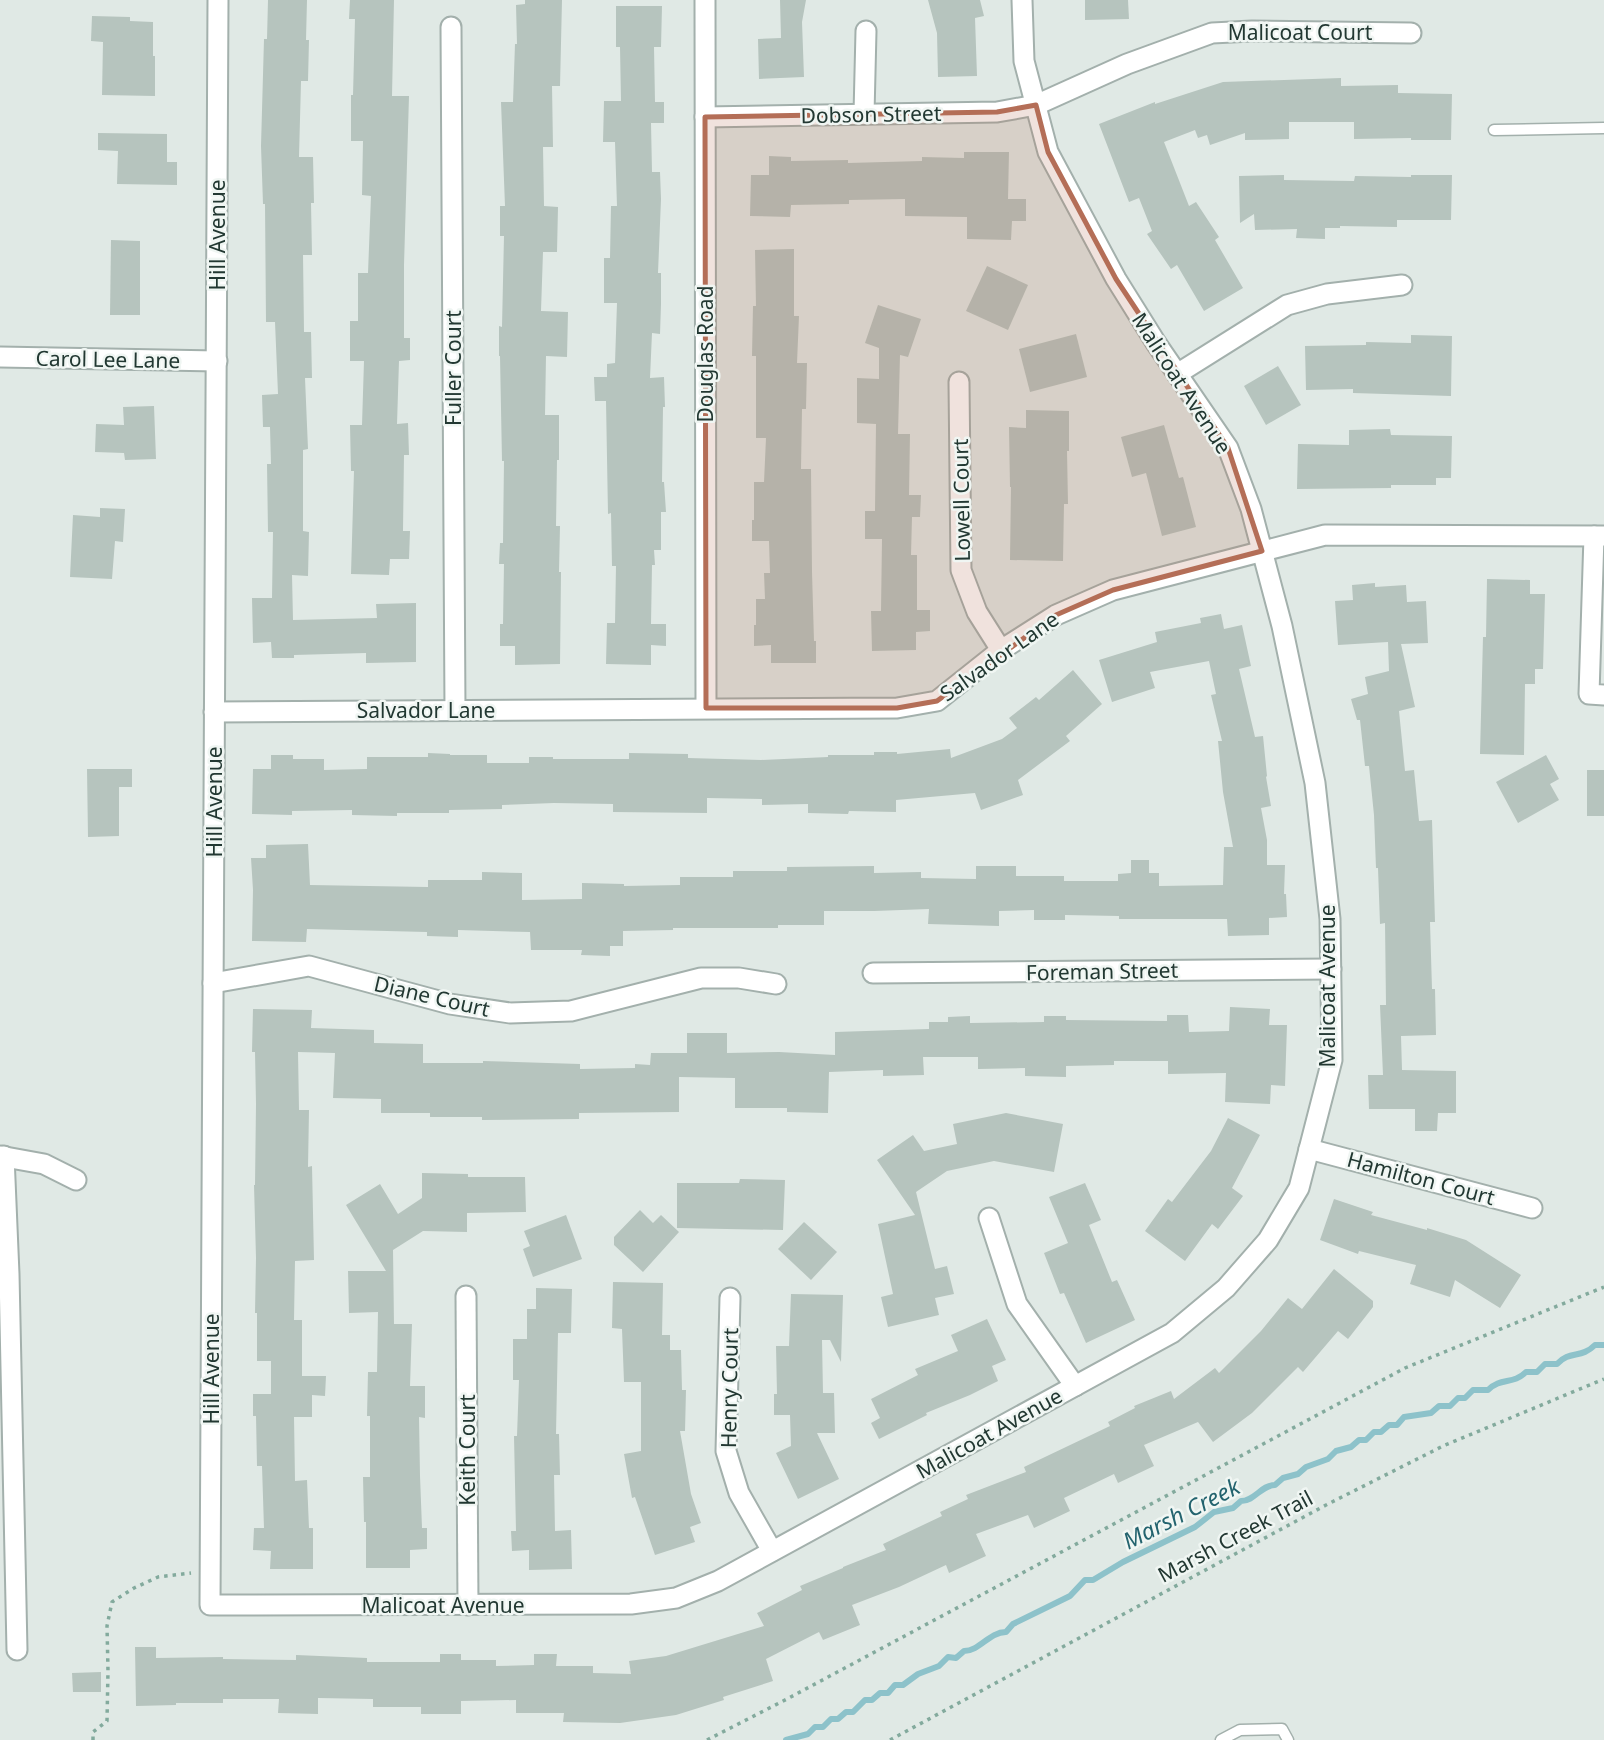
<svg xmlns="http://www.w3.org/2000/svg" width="1604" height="1740" font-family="'Noto Sans',sans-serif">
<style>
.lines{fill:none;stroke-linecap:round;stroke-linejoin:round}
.stream{stroke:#8dc2ca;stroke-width:6}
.building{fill:#b6c4be}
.service-casing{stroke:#a3b0ac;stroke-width:13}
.minor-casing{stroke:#a3b0ac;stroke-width:23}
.path{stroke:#83aa9d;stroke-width:3.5;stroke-dasharray:3.5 5;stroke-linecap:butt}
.service{stroke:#fff;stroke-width:10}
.minor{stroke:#fff;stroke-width:19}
.marked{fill:#b46e57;fill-opacity:0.2;stroke:#b46e57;stroke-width:5;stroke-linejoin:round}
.labels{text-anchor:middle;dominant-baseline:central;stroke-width:5;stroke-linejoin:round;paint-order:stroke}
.street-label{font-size:21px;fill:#223832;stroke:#f0f6f3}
.water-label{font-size:23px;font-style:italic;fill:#23636e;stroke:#f0f6f3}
</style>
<rect width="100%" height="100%" fill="#e0e9e5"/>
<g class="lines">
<path class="stream" d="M 786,1740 L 808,1734 L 815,1727 L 823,1727 L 831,1719 L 838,1719 L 846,1712 L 853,1712 L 865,1700 L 872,1700 L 880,1693 L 888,1693 L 895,1685 L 903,1685 L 918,1674 L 939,1666 L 948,1657 L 956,1658 L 964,1651 C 980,1651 989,1632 1006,1632 L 1013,1624 L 1070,1596 L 1085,1580 L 1093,1580 L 1123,1562 L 1195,1527 L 1214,1512 L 1233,1508 L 1241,1501 C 1255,1501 1261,1485 1275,1485 L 1283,1478 L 1298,1474 L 1306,1467 L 1328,1459 L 1336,1451 L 1351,1447 L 1359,1440 L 1366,1440 L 1374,1432 L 1381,1432 L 1389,1425 L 1397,1425 L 1404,1417 L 1431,1413 L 1439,1406 L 1450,1406 L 1458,1398 L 1465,1398 L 1473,1390 L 1488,1390 C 1501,1377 1513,1385 1526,1372 L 1537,1372 L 1545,1364 L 1557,1364 C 1570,1350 1581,1359 1595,1345 L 1604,1345"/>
</g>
<g class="building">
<polygon points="268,0 307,0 306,40 309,40 308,81 301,81 299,157 313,157 314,203 311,203 312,255 303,255 304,332 311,332 312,378 305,378 308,449 303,450 303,531 309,532 308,576 292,575 293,620 377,618 376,604 416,603 416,662 366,663 366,653 294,655 294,658 272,658 271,642 253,643 252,598 272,598 273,532 268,532 267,464 271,464 270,427 263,427 262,395 278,394 275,322 266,322 265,204 263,204 261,146 264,39 267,39"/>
<polygon points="350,0 394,0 392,96 409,96 404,265 404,338 410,338 410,360 399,361 397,424 408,423 409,455 404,455 403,531 410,531 409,559 390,559 389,575 351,574 354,471 351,471 350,425 362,425 364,361 350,361 350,321 358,321 358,273 368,273 371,196 362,195 363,141 351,141 351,95 353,95 355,19 349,19"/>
<polygon points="525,0 562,0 560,86 552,86 553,147 543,147 544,206 558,207 557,252 543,252 541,311 568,312 567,357 546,356 545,415 559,415 559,460 557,460 556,526 560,526 559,572 561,572 560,664 515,665 515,646 500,646 500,624 503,624 504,564 499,564 500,543 503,543 504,461 502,461 500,356 499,356 499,326 502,327 504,236 500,236 500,206 505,206 501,102 513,102 515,44 517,44 516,5 525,4"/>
<polygon points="780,0 806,0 802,22 804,77 759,79 758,39 781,38"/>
<polygon points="928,0 980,0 984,16 975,18 977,76 938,77 937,33"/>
<polygon points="1085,0 1128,0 1129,19 1085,20"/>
<polygon points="616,6 662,6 661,47 654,47 655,102 664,102 664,123 651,123 652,172 660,172 661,199 658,273 661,273 661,304 660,334 652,333 650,378 664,377 665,407 663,407 662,482 664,482 666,512 661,512 661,550 654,550 655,565 652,565 651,624 666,624 666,646 651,645 651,665 606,664 607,623 615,623 616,566 612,566 611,513 608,514 606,401 595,401 594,377 607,377 607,364 615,363 617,303 604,303 604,258 610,258 611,206 617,206 615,142 603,142 604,101 621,101 620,47 616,47"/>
<polygon points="92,16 130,17 130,21 153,22 153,56 155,56 155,96 102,95 103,42 91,41"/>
<polygon points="1341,78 1341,86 1398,85 1398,93 1452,94 1451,140 1411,140 1411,138 1354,139 1354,122 1289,122 1289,139 1245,140 1245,133 1210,145 1207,135 1198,138 1195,130 1164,142 1189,206 1196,202 1219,237 1215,240 1243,288 1204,311 1177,265 1171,269 1147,234 1152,231 1139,198 1129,202 1099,124 1155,102 1155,104 1223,82"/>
<polygon points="98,133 167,134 167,162 177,162 177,185 117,184 118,151 98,150"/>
<polygon points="964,152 1009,152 1008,199 1026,199 1026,221 1012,221 1011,240 967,239 967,217 905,216 905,199 849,200 849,204 791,205 790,217 750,216 751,175 769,175 769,156 791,157 791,161 848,160 848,163 922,161 922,157 964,158"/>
<polygon points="1284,175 1284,180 1354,181 1355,176 1411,177 1411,175 1452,175 1451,220 1397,220 1397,227 1340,226 1340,228 1325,228 1325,239 1296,238 1297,229 1255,230 1254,214 1240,223 1239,176"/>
<polygon points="111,240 140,241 140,315 110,315"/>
<polygon points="794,249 794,316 799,316 797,363 807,363 806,409 802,409 801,469 811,469 812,572 814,641 816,641 816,663 771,663 771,645 754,646 754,625 756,625 756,599 765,599 764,573 770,573 769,541 752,541 752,520 754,520 754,482 764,482 766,438 756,438 756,356 752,356 753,306 756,306 755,250"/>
<polygon points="987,266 1028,285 1008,330 966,311"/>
<polygon points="878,305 921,319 908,357 900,355 898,434 910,434 909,495 921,495 920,517 912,517 911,555 917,555 917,610 930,610 930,631 916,632 916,650 872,651 871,611 881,611 882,539 865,539 865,511 875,511 876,424 857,423 857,378 879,379 879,348 865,343"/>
<polygon points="1076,334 1087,377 1030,392 1019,349"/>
<polygon points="1411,335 1452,336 1451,396 1353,393 1353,389 1306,390 1305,346 1366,345 1366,342 1411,343"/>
<polygon points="1278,366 1301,405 1266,425 1244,386"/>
<polygon points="154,406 156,459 125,460 124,453 95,452 96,424 124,425 123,407"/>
<polygon points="1026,410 1069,411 1069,451 1067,451 1068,504 1064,504 1063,561 1010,560 1011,487 1010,487 1009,427 1026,428"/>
<polygon points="1164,425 1179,478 1183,477 1196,527 1162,536 1146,473 1132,477 1121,437"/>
<polygon points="1390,429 1391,435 1452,436 1451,478 1436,478 1436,485 1391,485 1391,488 1297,489 1298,444 1349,445 1349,430"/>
<polygon points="100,508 125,509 123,542 115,541 112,579 70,577 73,515 100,517"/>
<polygon points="1487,579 1530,580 1530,594 1545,594 1543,669 1535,669 1535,684 1525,684 1524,755 1480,754 1483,637 1486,637"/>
<polygon points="1375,583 1375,587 1406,585 1407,602 1426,601 1428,643 1401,644 1415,707 1399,711 1405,771 1414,770 1419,821 1432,820 1435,922 1430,922 1432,989 1435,989 1436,1035 1401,1036 1402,1070 1456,1071 1456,1113 1438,1113 1437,1131 1415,1131 1415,1109 1369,1109 1368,1075 1383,1075 1380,1005 1386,1005 1385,923 1380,924 1378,868 1376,868 1374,815 1369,766 1365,766 1360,720 1357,720 1351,699 1368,694 1365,677 1389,671 1388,642 1338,645 1335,601 1353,600 1352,585"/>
<polygon points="1221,614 1224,629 1242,625 1251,666 1239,669 1255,737 1263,736 1267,776 1266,777 1271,806 1261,808 1267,840 1267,865 1285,865 1284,894 1286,894 1287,917 1269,918 1269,935 1228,936 1227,919 1119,919 1119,916 1065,915 1065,920 1034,920 1034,910 999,911 999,926 928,924 929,909 874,911 824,911 824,925 778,925 778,928 673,928 673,930 623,931 623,946 610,946 610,956 581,955 582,950 531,950 530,932 458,930 458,937 427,936 427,932 307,929 306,942 252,941 253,890 251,858 266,858 266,845 308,844 310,885 428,887 428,880 482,880 482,872 522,873 522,900 582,899 582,883 624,884 624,886 680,885 680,877 733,877 733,871 787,871 787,867 874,866 874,873 921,872 921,878 976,879 976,866 1016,866 1016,876 1064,876 1064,881 1118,881 1118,874 1131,873 1131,860 1149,860 1149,873 1159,873 1159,886 1223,885 1224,847 1233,847 1223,792 1218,741 1222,741 1211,695 1216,694 1209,661 1150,672 1155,688 1112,702 1099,660 1157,642 1155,632 1201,623 1200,618"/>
<polygon points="1073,670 1102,704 1066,736 1070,741 1018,780 1023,795 981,810 975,793 896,800 896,812 849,811 848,814 808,813 808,804 762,805 762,799 707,798 707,813 613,812 613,804 554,803 502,805 502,809 449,810 449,813 397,813 397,816 352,815 352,810 292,811 292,815 252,814 253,769 271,769 271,755 293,755 293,759 324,759 324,770 367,769 367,757 428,757 428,753 450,754 450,755 487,755 487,763 529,763 529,757 553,757 553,759 629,759 629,753 688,754 688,758 761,760 828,757 828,755 874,755 874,752 897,752 897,754 950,749 951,758 1002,739 1017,728 1009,718 1036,697 1039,700"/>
<polygon points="1546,755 1559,779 1550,784 1559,800 1518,823 1496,782"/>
<polygon points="87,769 132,769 132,787 119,787 119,836 88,837"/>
<rect x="1587" y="770" width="17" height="46"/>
<polygon points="1230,1007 1270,1009 1269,1025 1287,1025 1285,1086 1271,1085 1270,1104 1225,1102 1226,1073 1168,1074 1168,1061 1114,1061 1114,1065 1066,1066 1066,1077 1025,1076 1025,1068 978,1069 978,1057 923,1057 924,1075 883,1076 883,1070 829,1072 828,1113 787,1112 787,1108 735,1108 735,1078 679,1077 679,1112 579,1113 579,1119 482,1120 482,1117 430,1117 430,1113 381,1113 381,1099 333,1098 335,1053 298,1052 299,1110 309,1110 308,1167 312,1166 314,1260 295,1261 294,1320 302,1320 302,1376 326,1376 325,1396 312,1395 312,1417 294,1417 295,1481 307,1480 309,1528 313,1528 313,1569 270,1569 271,1551 253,1550 254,1528 264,1528 262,1466 257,1466 256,1416 253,1416 253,1394 271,1394 271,1361 257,1361 257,1313 255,1313 256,1258 254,1185 255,1185 256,1104 255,1052 252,1052 253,1009 312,1010 311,1028 374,1030 374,1043 423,1044 423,1063 483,1063 483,1061 580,1064 580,1069 635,1068 635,1064 650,1065 651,1053 687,1053 687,1033 727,1033 727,1053 779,1052 835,1055 835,1032 929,1029 929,1022 948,1022 948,1017 970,1016 970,1023 1044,1022 1044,1016 1066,1016 1066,1020 1167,1021 1167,1015 1188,1015 1189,1032 1229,1031"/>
<polygon points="1006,1113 1063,1124 1054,1172 994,1161 947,1171 916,1192 935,1269 947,1266 954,1294 935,1298 939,1315 888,1327 881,1297 893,1294 878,1224 915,1215 877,1160 913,1135 924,1151 957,1144 953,1124"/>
<polygon points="1228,1118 1260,1135 1232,1188 1243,1196 1218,1229 1212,1224 1185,1261 1145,1231 1168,1199 1172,1202 1211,1151"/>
<polygon points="422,1173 468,1174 468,1177 525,1177 526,1212 467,1213 467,1232 423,1231 393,1250 394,1324 412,1324 410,1386 425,1386 425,1418 419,1417 420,1476 422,1528 427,1528 427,1549 410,1550 410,1568 366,1568 366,1522 364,1522 363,1477 370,1477 370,1416 367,1416 368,1372 377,1372 378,1312 349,1313 348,1271 386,1271 346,1205 380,1184 398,1214 422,1198"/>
<polygon points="740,1179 785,1180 783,1230 677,1228 677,1183 739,1183"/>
<polygon points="1085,1183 1101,1220 1089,1225 1112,1282 1117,1280 1135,1320 1086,1343 1064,1293 1060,1294 1044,1253 1068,1243 1049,1197"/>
<polygon points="1334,1199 1373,1212 1371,1215 1427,1230 1427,1228 1466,1240 1521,1275 1500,1308 1455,1280 1450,1297 1410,1284 1416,1265 1359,1251 1358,1254 1320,1240"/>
<polygon points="640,1210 653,1223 661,1215 679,1232 643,1272 614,1245 614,1237"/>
<polygon points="566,1215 582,1259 533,1277 523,1249 530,1246 524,1231"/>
<polygon points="804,1222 837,1252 811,1280 778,1249"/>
<polygon points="1334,1269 1373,1301 1373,1307 1348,1339 1338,1331 1303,1372 1298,1367 1252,1413 1213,1442 1198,1422 1144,1445 1154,1466 1118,1483 1114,1474 1064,1498 1070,1511 1034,1528 1028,1515 976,1534 986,1556 949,1573 946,1565 899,1587 852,1605 860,1625 823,1640 819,1632 766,1659 773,1681 723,1697 724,1700 676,1715 620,1723 563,1722 564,1713 516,1713 516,1700 461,1701 461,1714 421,1714 421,1707 373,1707 373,1699 318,1698 318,1714 278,1713 279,1699 223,1699 223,1703 176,1703 176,1705 136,1706 135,1647 156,1647 156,1658 223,1657 223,1659 296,1660 296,1655 367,1658 367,1662 440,1662 440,1654 461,1654 461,1660 496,1660 496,1666 534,1665 534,1654 557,1654 556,1666 593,1666 593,1673 631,1674 629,1661 666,1656 764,1626 757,1613 802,1590 800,1586 843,1568 843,1567 886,1550 883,1544 942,1516 940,1512 968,1499 966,1495 1026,1472 1024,1467 1110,1426 1108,1422 1135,1408 1134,1406 1171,1391 1174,1399 1215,1368 1219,1373 1261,1331 1288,1298 1302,1309"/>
<polygon points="613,1282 663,1283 662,1335 670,1335 670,1350 681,1350 682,1390 686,1390 685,1431 680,1431 691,1494 701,1523 690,1527 695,1542 655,1555 635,1497 632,1498 624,1454 641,1451 641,1382 624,1382 622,1329 612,1328"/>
<polygon points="536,1288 572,1289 571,1333 558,1333 556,1434 559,1434 560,1475 554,1475 555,1531 571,1530 572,1569 529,1570 529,1550 512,1551 511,1531 516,1531 514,1436 517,1436 519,1380 513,1380 513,1339 527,1339 527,1309 536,1309"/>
<polygon points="791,1294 843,1295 841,1362 830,1340 822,1340 823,1393 834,1393 835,1433 817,1433 839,1479 798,1499 776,1453 791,1446 790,1415 774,1415 774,1394 777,1394 776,1346 789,1346"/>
<polygon points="987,1319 1006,1360 992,1366 998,1381 970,1395 926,1413 927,1415 879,1439 871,1423 880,1418 871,1399 918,1375 915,1369 958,1351 951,1335"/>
<polygon points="101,1672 101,1692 73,1692 72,1673"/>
</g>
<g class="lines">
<g class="service-casing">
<g id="service">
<polyline points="1494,130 1604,128"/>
<polyline points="1221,1740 1240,1730 1282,1729 1288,1740"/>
</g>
</g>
<g class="minor-casing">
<g id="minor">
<polyline points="218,0 210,1605 631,1604 676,1598 718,1581 1172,1333 1226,1288 1268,1240 1299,1188 1332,1060 1330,919 1315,783 1282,626 1251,509 1228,448 1156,343 1116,279 1048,152 1024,61 1022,0"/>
<polyline points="705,0 706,708"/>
<polyline points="451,27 455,710"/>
<polyline points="864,114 866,31"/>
<polyline points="705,117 997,112 1036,105 1127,64 1212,33 1252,31 1411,33"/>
<polyline points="0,357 217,361"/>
<polyline points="1177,374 1287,305 1327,294 1402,285"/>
<polyline points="959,382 961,570 977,612 1001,650"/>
<polyline points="1594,536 1589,694 1604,695"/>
<polyline points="214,712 897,708 937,701 1001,650 1056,615 1113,590 1325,535 1604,536"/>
<polyline points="873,973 1331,969"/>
<polyline points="213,983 309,966 450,1004 510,1013 571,1011 701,978 739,978 776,984"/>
<polyline points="1309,1149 1532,1208"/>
<polyline points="0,1156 44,1164 76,1180"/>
<polyline points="4,1156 9,1274 17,1650"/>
<polyline points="989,1218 1017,1304 1075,1386"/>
<polyline points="466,1296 468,1605"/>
<polyline points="730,1298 726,1451 739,1493 772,1551"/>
</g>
</g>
<g class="path">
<polyline points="93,1740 93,1732 107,1721 108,1671 107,1626 112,1602 134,1588 158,1577 191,1573"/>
<polyline points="707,1740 787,1699 1405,1368 1604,1287"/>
<polyline points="890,1740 1326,1505 1443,1446 1604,1379"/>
</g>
<use href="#service" class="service"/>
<use href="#minor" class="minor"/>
</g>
<path class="marked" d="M 1036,105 L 1048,152 L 1116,279 L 1228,448 L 1262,551 L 1113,590 L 1056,615 L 937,701 L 897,708 L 706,708 L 705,117 L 997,112 Z"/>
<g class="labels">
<g class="street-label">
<text x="1300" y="32">Malicoat Court</text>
<text transform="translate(871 114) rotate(-1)">Dobson Street</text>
<text transform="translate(217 235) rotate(-90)">Hill Avenue</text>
<text transform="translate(705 354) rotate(-90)">Douglas Road</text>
<text transform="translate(108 359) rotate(1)">Carol Lee Lane</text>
<text transform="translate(453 368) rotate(-90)">Fuller Court</text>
<text transform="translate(1182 383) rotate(57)">Malicoat Avenue</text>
<text transform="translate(961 500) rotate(-91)">Lowell Court</text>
<text transform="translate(999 656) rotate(-35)">Salvador Lane</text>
<text x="426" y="710">Salvador Lane</text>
<text transform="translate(214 802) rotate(-90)">Hill Avenue</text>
<text transform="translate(1102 971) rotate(-1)">Foreman Street</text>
<text transform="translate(1327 986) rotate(-90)">Malicoat Avenue</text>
<text transform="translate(432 996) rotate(13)">Diane Court</text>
<text transform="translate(1421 1178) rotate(15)">Hamilton Court</text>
<text transform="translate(211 1369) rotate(-90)">Hill Avenue</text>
<text transform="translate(729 1388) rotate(-89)">Henry Court</text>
<text transform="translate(989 1433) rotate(-29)">Malicoat Avenue</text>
<text transform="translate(467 1450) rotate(-90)">Keith Court</text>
<text transform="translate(1235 1536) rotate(-28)">Marsh Creek Trail</text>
<text x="443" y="1605">Malicoat Avenue</text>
</g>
<g class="water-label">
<text transform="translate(1181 1513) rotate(-27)">Marsh Creek</text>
</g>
</g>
</svg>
